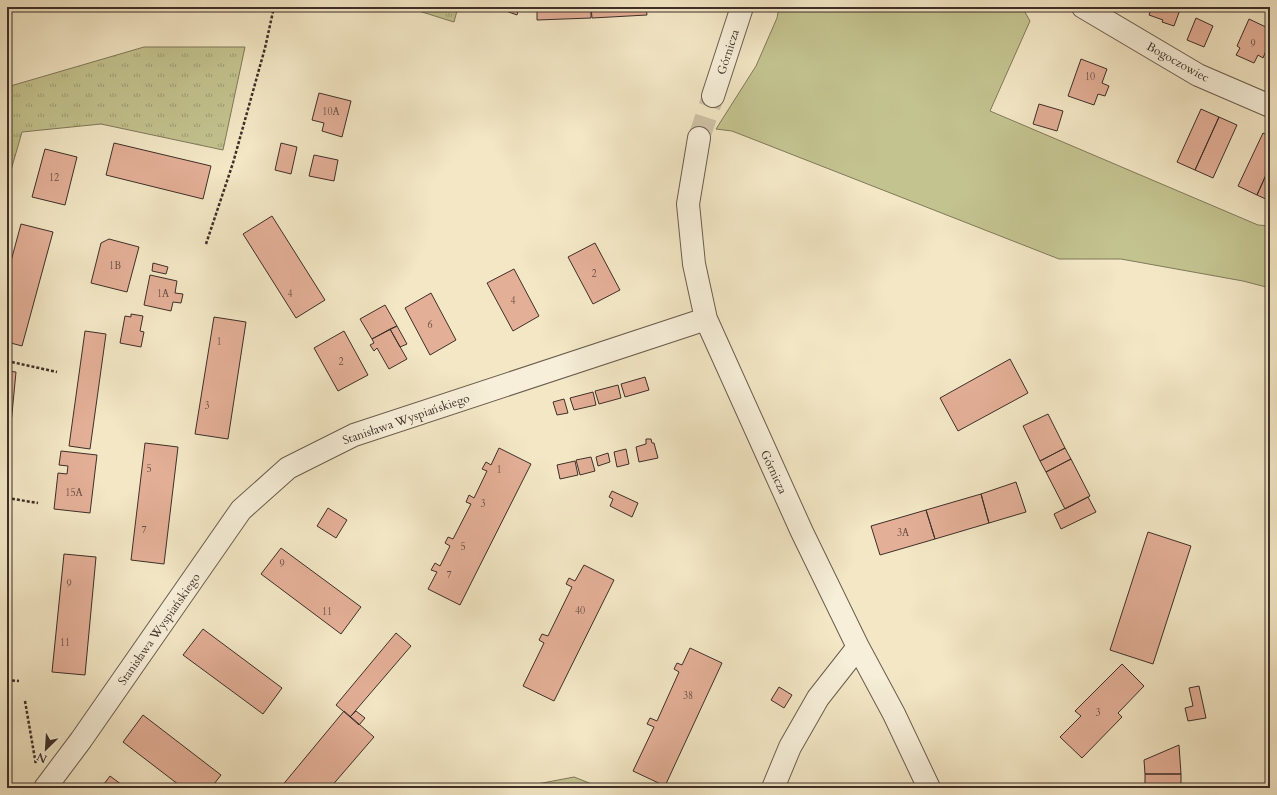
<svg xmlns="http://www.w3.org/2000/svg" width="1277" height="795" viewBox="0 0 1277 795" font-family="Cardo,serif">
  <style>
    .grass { fill: #c3c38f; stroke: #80795c }
    .park { fill: url(#park-tufts); stroke: #80795c }
    .building { fill: #e3af97; stroke: #3e2f28 }
    .lines { fill: none; stroke-linecap: round; stroke-linejoin: round }
    .street-tunnel { stroke: #cfc2a6; stroke-width: 22; stroke-dasharray: 22 11; stroke-linecap: butt }
    .street-casing { stroke: #6b5d4f; stroke-width: 24 }
    .path { stroke: #3e2f28; stroke-width: 2.5; stroke-dasharray: 3 2; stroke-linecap: butt }
    .street { stroke: #f7efd9; stroke-width: 22 }
    .labels { text-anchor: middle; stroke-width: 4; stroke-linejoin: round; paint-order: stroke }
    .number-label { font-size: 10px; fill: #674f44 }
    .street-label { font-size: 12px; fill: #3e2f28; stroke: #f7efd9 }
  </style>
  <defs>
    <pattern id="park-tufts" width="24" height="20" patternUnits="userSpaceOnUse"><rect width="24" height="20" fill="#c3c38f"/><path d="M3 7l-1-3M5 7V3M7 7l1-3M15 17l-1-3M17 17v-4M19 17l1-3" fill="none" stroke="#a09f75"/></pattern>
  </defs>
  <rect width="100%" height="100%" fill="#f3e7c5"/>
  <filter id="stains"><feTurbulence type="fractalNoise" baseFrequency=".005" numOctaves="4"/><feColorMatrix values="0 0 0 0 .2 0 0 0 0 .09 0 0 0 0 .02 0 0 0 .5 -.17"/></filter>
  <radialGradient id="worn" r=".72"><stop offset=".6" stop-color="#630" stop-opacity="0"/><stop offset="1" stop-color="#630" stop-opacity=".3"/></radialGradient>
  <path class="grass" d="M 779,7 L 1022,7 L 1030,21 L 990,111 L 1258,225 L 1270,226 L 1270,288 L 1243,281 L 1121,259 L 1059,259 L 732,131 L 716,129 L 756,66 L 777,18 Z
    M 574,777 L 602,788 L 516,788 Z"/>
  <path class="park" d="M 406,7 L 458,7 L 454,22 Z
    M 144,47 L 245,47 L 223,150 L 101,124 L 22,132 L 7,184 L 7,87 Z"/>
  <path class="building" d="M 462,7 L 478,7 L 478,11 Z
    M 507,7 L 519,7 L 517,15 L 506,11 Z
    M 537,7 L 591,7 L 591,18 L 537,20 Z
    M 591,7 L 646,7 L 647,15 L 592,18 Z
    M 1152,7 L 1181,7 L 1174,26 L 1162,22 L 1163,20 L 1149,15 Z
    M 1196,18 L 1213,26 L 1204,47 L 1187,40 Z
    M 1249,19 L 1270,29 L 1270,41 L 1263,58 L 1258,55 L 1254,63 L 1236,55 L 1240,48 L 1237,46 Z
    M 1081,59 L 1107,69 L 1102,83 L 1109,86 L 1105,96 L 1098,94 L 1094,105 L 1068,96 Z
    M 319,93 L 351,101 L 342,137 L 322,131 L 324,123 L 312,120 Z
    M 1039,104 L 1063,111 L 1057,131 L 1033,124 Z
    M 1201,109 L 1219,117 L 1195,170 L 1177,162 Z
    M 1219,117 L 1237,125 L 1213,178 L 1195,170 Z
    M 1263,133 L 1270,137 L 1270,166 L 1257,195 L 1238,186 Z
    M 114,143 L 211,166 L 203,199 L 106,175 Z
    M 281,143 L 297,147 L 291,174 L 275,170 Z
    M 45,149 L 77,157 L 65,205 L 32,197 Z
    M 314,155 L 338,160 L 334,181 L 309,176 Z
    M 1270,166 L 1270,201 L 1257,195 Z
    M 272,216 L 325,300 L 296,318 L 243,234 Z
    M 21,224 L 53,232 L 22,346 L 7,342 L 7,276 Z
    M 109,239 L 139,247 L 127,292 L 91,283 L 101,243 Z
    M 595,243 L 620,290 L 593,304 L 568,257 Z
    M 153,263 L 168,267 L 166,274 L 152,271 Z
    M 514,269 L 539,316 L 513,331 L 487,283 Z
    M 150,275 L 177,281 L 175,293 L 183,294 L 181,303 L 173,302 L 171,311 L 144,305 Z
    M 431,293 L 456,340 L 430,355 L 405,308 Z
    M 385,305 L 397,326 L 372,339 L 360,319 Z
    M 131,314 L 143,316 L 140,331 L 144,332 L 141,347 L 120,343 L 125,316 L 131,317 Z
    M 214,317 L 246,322 L 228,439 L 195,434 Z
    M 397,326 L 407,344 L 400,347 L 390,329 Z
    M 390,329 L 407,359 L 389,369 L 377,348 L 374,351 L 370,345 L 374,343 L 372,339 Z
    M 85,331 L 106,334 L 90,449 L 69,446 Z
    M 344,331 L 368,375 L 338,391 L 314,348 Z
    M 1010,359 L 1028,393 L 958,431 L 940,398 Z
    M 7,371 L 16,372 L 7,466 Z
    M 645,377 L 649,390 L 625,397 L 621,384 Z
    M 618,385 L 621,398 L 599,404 L 595,391 Z
    M 593,392 L 596,405 L 574,410 L 570,398 Z
    M 564,399 L 568,413 L 557,415 L 553,402 Z
    M 1048,414 L 1065,448 L 1040,461 L 1023,426 Z
    M 646,439 L 651,439 L 652,443 L 654,443 L 658,458 L 639,462 L 636,447 L 646,444 Z
    M 145,443 L 178,447 L 164,564 L 131,560 Z
    M 499,448 L 531,464 L 460,605 L 428,589 L 437,572 L 431,570 L 435,563 L 440,566 L 450,546 L 445,543 L 448,537 L 453,539 L 471,504 L 466,502 L 469,495 L 474,498 L 487,471 L 482,469 L 486,462 L 491,465 Z
    M 1065,448 L 1071,459 L 1046,472 L 1040,461 Z
    M 626,449 L 629,464 L 617,467 L 614,452 Z
    M 61,451 L 97,455 L 90,513 L 54,509 L 58,473 L 67,474 L 68,466 L 59,465 Z
    M 608,453 L 610,462 L 598,466 L 596,457 Z
    M 591,457 L 595,471 L 580,475 L 576,460 Z
    M 1071,459 L 1090,496 L 1065,509 L 1046,472 Z
    M 575,461 L 578,475 L 560,479 L 557,465 Z
    M 1016,482 L 1026,512 L 989,523 L 981,494 Z
    M 612,491 L 638,503 L 632,517 L 610,506 L 613,499 L 609,497 Z
    M 981,494 L 989,523 L 935,539 L 926,510 Z
    M 1088,497 L 1096,512 L 1061,529 L 1054,514 Z
    M 328,508 L 347,520 L 336,538 L 317,526 Z
    M 926,510 L 935,539 L 880,555 L 871,526 Z
    M 1148,532 L 1191,546 L 1153,664 L 1110,650 Z
    M 281,548 L 361,607 L 341,634 L 261,574 Z
    M 64,554 L 96,557 L 85,675 L 52,672 Z
    M 584,565 L 614,580 L 554,701 L 523,686 L 544,643 L 539,640 L 542,634 L 548,636 L 572,587 L 566,584 L 569,578 L 575,581 Z
    M 203,629 L 282,688 L 263,714 L 183,655 Z
    M 396,633 L 411,646 L 350,717 L 336,705 Z
    M 690,648 L 722,663 L 665,786 L 633,771 L 654,727 L 647,724 L 650,718 L 657,721 L 679,672 L 674,669 L 677,663 L 682,665 Z
    M 1122,664 L 1144,686 L 1118,713 L 1122,717 L 1082,758 L 1060,737 L 1081,716 L 1075,711 Z
    M 1199,686 L 1206,718 L 1188,721 L 1185,708 L 1193,706 L 1189,688 Z
    M 779,687 L 792,695 L 784,708 L 771,700 Z
    M 344,711 L 374,737 L 330,788 L 282,788 L 281,787 Z
    M 356,711 L 365,718 L 359,725 L 350,717 Z
    M 143,715 L 221,775 L 211,788 L 183,788 L 123,742 Z
    M 1179,745 L 1181,774 L 1145,774 L 1144,760 Z
    M 1145,774 L 1181,774 L 1181,788 L 1145,788 Z
    M 110,776 L 126,788 L 101,788 Z"/>
  <g class="lines">
    <path class="street-tunnel" d="M 699,138 L 713,96"/>
    <defs>
      <path id="street" d="M 1083,7 L 1198,75 L 1270,106
        M 713,96 L 742,7
        M 699,138 L 688,204 L 694,264 L 706,319 L 802,532 L 858,647 L 894,714 L 929,788
        M 45,788 L 81,740 L 241,510 L 288,468 L 354,435 L 706,319
        M 773,788 L 790,747 L 818,698 L 858,647"/>
    </defs>
    <use href="#street" class="street-casing"/>
    <path class="path" d="M 206,244 L 233,163 L 265,48 L 274,7
      M 7,245 L 11,246 L 7,258
      M 7,361 L 57,372
      M 7,498 L 38,503
      M 7,680 L 19,681
      M 25,701 L 36,765"/>
    <use href="#street" class="street"/>
  </g>
  <g class="labels">
    <g class="number-label">
      <text x="1253" y="47">9</text>
      <text x="1090" y="80">10</text>
      <text x="331" y="115">10A</text>
      <text x="54" y="181">12</text>
      <text x="115" y="269">1B</text>
      <text x="594" y="277">2</text>
      <text x="163" y="297">1A</text>
      <text x="290" y="297">4</text>
      <text x="513" y="304">4</text>
      <text x="430" y="328">6</text>
      <text x="219" y="345">1</text>
      <text x="341" y="365">2</text>
      <text x="207" y="409">3</text>
      <text x="149" y="472">5</text>
      <text x="499" y="473">1</text>
      <text x="74" y="496">15A</text>
      <text x="483" y="507">3</text>
      <text x="144" y="533">7</text>
      <text x="903" y="536">3A</text>
      <text x="463" y="550">5</text>
      <text x="282" y="567">9</text>
      <text x="449" y="578">7</text>
      <text x="69" y="587">9</text>
      <text x="580" y="614">40</text>
      <text x="327" y="615">11</text>
      <text x="65" y="646">11</text>
      <text x="688" y="699">38</text>
      <text x="1098" y="716">3</text>
    </g>
    <g class="street-label">
      <text transform="translate(728 52) rotate(-72)" y="4">Górnicza</text>
      <text transform="translate(1178 62) rotate(29)" y="4">Bogoczowiec</text>
      <text transform="translate(406 419) rotate(-19)" y="4">Stanisława Wyspiańskiego</text>
      <text transform="translate(774 472) rotate(65)" y="4">Górnicza</text>
      <text transform="translate(159 629) rotate(-55)" y="4">Stanisława Wyspiańskiego</text>
    </g>
  </g>
  <rect width="1277" height="795" fill="none" stroke="#f3e7c5" stroke-width="24"/>
  <rect x="8" y="8" width="1261" height="779" fill="none" stroke="#3e2f28" stroke-width="2"/>
  <rect x="12" y="12" width="1253" height="771" fill="none" stroke="#3e2f28"/>
  <g transform="translate(46 749) rotate(205)" stroke="#f7efd9" stroke-width="3" paint-order="stroke">
  <path d="M0-3L7 15L0 10L-7 15Z" fill="#3e2f28"/>
  <text y="-6" font-size="11" font-weight="bold" text-anchor="middle" fill="#3e2f28">N</text>
  </g>
  <rect width="100%" height="100%" filter="url(#stains)"/>
  <rect width="100%" height="100%" fill="url(#worn)"/>
</svg>
